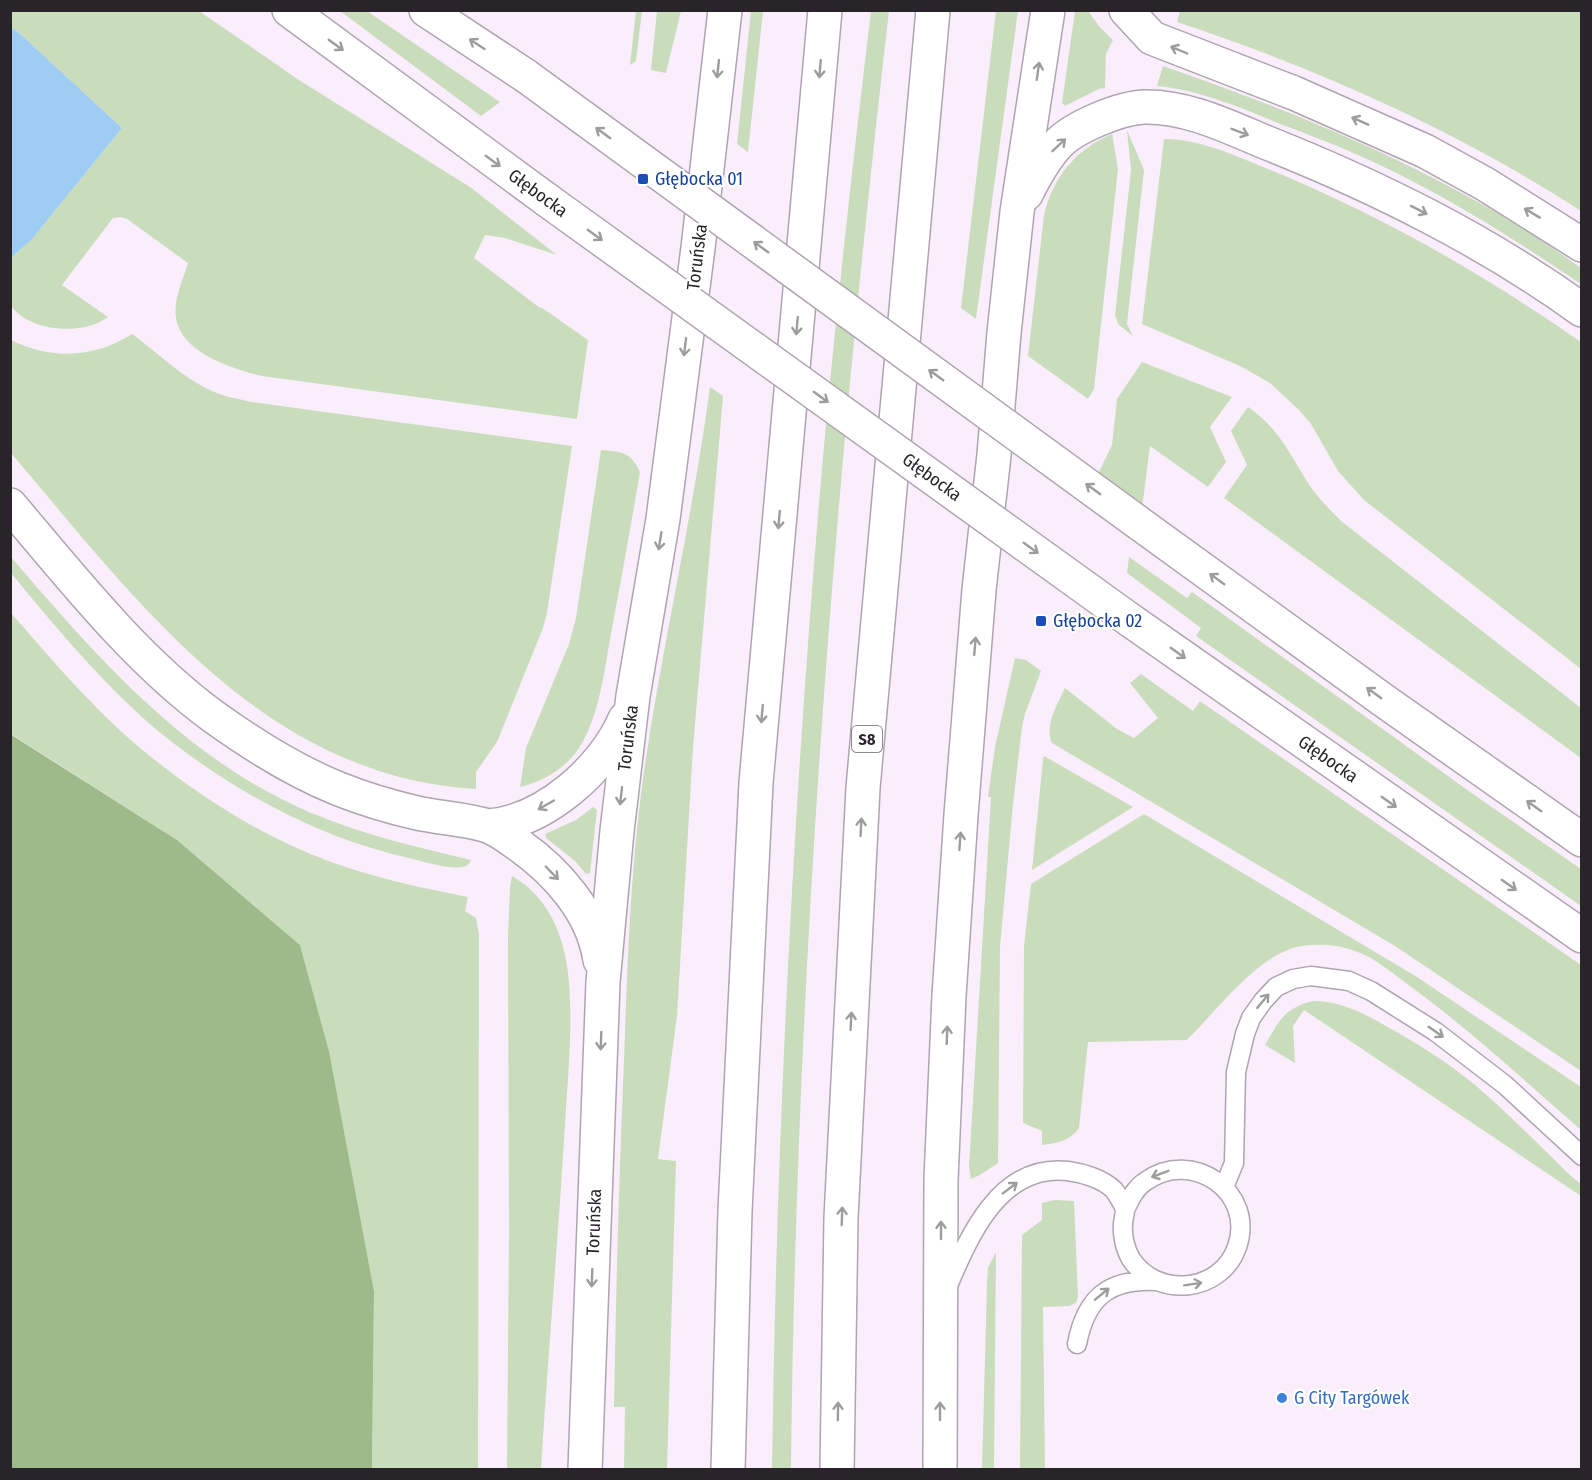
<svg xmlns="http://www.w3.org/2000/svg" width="1592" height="1480" viewBox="0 0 1592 1480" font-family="'Fira Sans Condensed',sans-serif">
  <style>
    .green { fill: #c9ddbc }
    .forest { fill: #9eb98a }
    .water { fill: #9eccf2 }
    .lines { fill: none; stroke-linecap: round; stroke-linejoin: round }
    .lane-casing { stroke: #afa4b1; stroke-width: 21 }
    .secondary-casing { stroke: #afa4b1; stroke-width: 36 }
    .highway-casing { stroke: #afa4b1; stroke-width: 36 }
    .lane { stroke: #fff; stroke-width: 18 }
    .secondary { stroke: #fff; stroke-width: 33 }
    .highway { stroke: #fff; stroke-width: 33 }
    .secondary-bridge-casing { stroke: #afa4b1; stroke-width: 36; stroke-linecap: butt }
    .secondary-bridge { stroke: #fff; stroke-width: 33 }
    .oneway { stroke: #9e9c9f }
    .transit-dot { fill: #1a4fb4; stroke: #fff; stroke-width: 2 }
    .shop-dot { fill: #3f7fe0; stroke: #fff; stroke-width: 2 }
    .labels { text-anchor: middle; stroke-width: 4.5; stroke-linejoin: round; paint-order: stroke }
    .shield { fill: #fff; stroke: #686669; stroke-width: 1.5 }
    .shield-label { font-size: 16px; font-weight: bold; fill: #282429 }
    .transit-label { font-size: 18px; fill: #164399; stroke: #fff; text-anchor: start }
    .street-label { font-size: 18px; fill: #282429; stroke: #fff }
    .shop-label { font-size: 18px; fill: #366cbe; stroke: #fff; text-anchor: start }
  </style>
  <rect width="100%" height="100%" fill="#faeefc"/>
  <path class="green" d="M 11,11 L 199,11 L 299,80 L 470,187 L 557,255 L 505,238 L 485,235 L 474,258 L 540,308 L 541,307 L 588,340 L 577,419 L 262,376 C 233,369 181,353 176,318 C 173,300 183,280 188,263 L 127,219 L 121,217 L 113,218 L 62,285 L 108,317 C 83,336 30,332 11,306 L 10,259 L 32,239 L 122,128 L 17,31 L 11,28 Z
    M 340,11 L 367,11 L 500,102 L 481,116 Z
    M 636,11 L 642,11 L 636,61 L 630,65 Z
    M 657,11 L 681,11 L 666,73 L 651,70 Z
    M 751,11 L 763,11 L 748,152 L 737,144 Z
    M 871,11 L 889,11 C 833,495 796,982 791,1469 L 772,1470 C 776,1151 792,832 818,515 C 832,347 851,178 871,11 Z
    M 996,11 L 1018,11 L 976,319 L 961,308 Z
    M 1075,11 L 1088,11 L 1099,26 L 1113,40 L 1106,54 L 1105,88 L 1099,89 L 1065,106 L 1062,103 Z
    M 1180,11 L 1581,11 L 1581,211 C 1456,130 1319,69 1177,22 Z
    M 1163,66 C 1305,115 1460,179 1581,268 L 1581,284 C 1508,235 1433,187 1351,152 C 1329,142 1306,134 1283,125 C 1244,109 1200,90 1157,86 Z
    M 1127,130 L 1144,170 L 1127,324 L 1133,336 L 1118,324 L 1115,315 L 1131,170 Z
    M 1112,134 L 1118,169 L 1094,389 L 1088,399 L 1028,356 L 1044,215 C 1053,177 1076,149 1112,134 Z
    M 1164,139 C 1198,138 1236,156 1268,169 C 1382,216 1480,272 1581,342 L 1581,669 L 1364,500 L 1338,471 L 1311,424 L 1299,410 L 1270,383 L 1240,366 L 1142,324 Z
    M 132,334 C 157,352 184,379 212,391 C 224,397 239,399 252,402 L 572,446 L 547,613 L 543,628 L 497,742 L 476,772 L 476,789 C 264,777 137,601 11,453 L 11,340 C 51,360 95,358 132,334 Z
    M 1142,362 L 1232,397 L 1210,427 L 1226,462 L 1208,487 L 1150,446 L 1139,532 L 1096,478 L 1112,445 L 1117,399 Z
    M 710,387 L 723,396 L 693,748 L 677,1016 L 658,1159 L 676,1161 L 667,1469 L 624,1469 L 625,1407 L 614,1407 C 616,1291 619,1176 624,1061 C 627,972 630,882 641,794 C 659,657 692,523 710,387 Z
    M 1248,407 C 1280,429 1290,455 1310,486 C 1319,499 1330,510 1341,521 L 1581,708 L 1581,758 L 1224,498 L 1247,465 L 1231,431 Z
    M 601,450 C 622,452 630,451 640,472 C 631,526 621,580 611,634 C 604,671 600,715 579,748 C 565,769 544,781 520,787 L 526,748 L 569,644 L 576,618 Z
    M 11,557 C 98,658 184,758 309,812 C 361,834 416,847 471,860 L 469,864 C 460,873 425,862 413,859 C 321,839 236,793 163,735 C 107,689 57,629 11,573 Z
    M 1129,557 L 1187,598 L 1192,592 L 1473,794 L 1581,869 L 1581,906 L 1196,636 L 1201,628 L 1127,573 Z
    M 10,612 C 49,656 88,703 133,742 C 192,792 258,835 331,862 C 376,878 422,888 468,897 L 465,911 L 476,918 L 479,935 L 478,1469 L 372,1469 L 374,1291 L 329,1051 L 300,945 L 177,840 L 11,734 Z
    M 1015,658 L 1026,660 L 1041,671 L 1025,714 L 1022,727 L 1013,804 L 1000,947 L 998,1163 L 980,1175 L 971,1179 L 969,1167 L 991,797 L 988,797 L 995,747 Z
    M 1141,674 L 1193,711 L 1200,701 L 1581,965 L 1581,1071 L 1395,946 L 1052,743 C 1044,726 1058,703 1065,688 L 1117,729 L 1134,738 L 1158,718 L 1130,683 Z
    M 1044,756 L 1133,807 L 1032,870 L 1043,760 Z
    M 593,807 L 597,810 L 590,873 L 586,874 L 575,861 L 546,838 L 545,834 L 576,820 Z
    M 1144,814 L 1417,977 L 1581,1087 L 1581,1130 C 1525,1081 1470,1030 1410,986 C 1392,973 1373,956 1352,950 C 1335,944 1311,943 1293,948 C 1254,960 1216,1011 1187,1040 L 1088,1042 L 1079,1128 C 1070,1141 1057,1143 1042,1145 L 1042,1131 L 1023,1123 L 1024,946 L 1031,884 Z
    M 512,876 C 538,891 554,915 562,943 C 577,993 568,1072 565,1125 C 558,1240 548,1355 541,1470 L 507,1469 L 509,1232 L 508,938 L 510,887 Z
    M 1313,1001 C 1341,1001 1363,1013 1386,1026 C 1417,1043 1447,1062 1474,1084 C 1508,1113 1539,1145 1571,1176 L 1581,1184 L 1581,1196 L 1304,1010 L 1293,1026 L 1295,1063 L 1265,1045 C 1279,1021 1284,1008 1313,1001 Z
    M 1055,1200 L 1074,1201 L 1078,1297 L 1076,1303 L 1069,1306 L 1043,1307 L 1045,1469 L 1020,1469 L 1022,1235 L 1042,1220 L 1042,1203 Z
    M 996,1252 L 994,1469 L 982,1469 L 987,1283 L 988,1268 Z"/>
  <path class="forest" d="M 10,734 L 177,840 L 300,945 L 329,1051 L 374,1291 L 372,1469 L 11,1469 Z"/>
  <path class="water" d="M 11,28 L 17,31 L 122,128 L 32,239 L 11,258 Z"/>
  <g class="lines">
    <defs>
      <path id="lane" d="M 1224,1187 L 1234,1163 L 1236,1072 L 1245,1034 L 1251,1018 L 1263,1001 L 1276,987 L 1293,979 L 1311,976 L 1349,981 L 1371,991 L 1436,1032 L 1505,1085 L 1582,1156
        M 947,1288 C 969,1236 1000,1163 1068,1171 C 1083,1173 1103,1179 1114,1190 C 1117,1194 1124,1205 1125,1210 C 1125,1214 1123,1220 1123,1224 C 1122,1235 1125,1249 1131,1259 C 1157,1299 1221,1293 1237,1247 C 1256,1192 1192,1148 1146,1181 C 1135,1188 1130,1199 1125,1210
        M 1077,1344 C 1086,1297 1109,1279 1156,1281"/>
      <path id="secondary" d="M 289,10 L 547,200
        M 426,10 L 526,76
        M 1126,10 L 1152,38 L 1294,93 L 1425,151 L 1485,184 L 1582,245
        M 1026,194 C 1035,176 1044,159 1058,144 C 1074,127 1120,108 1144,107 C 1186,106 1227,126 1265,142 C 1378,187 1483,239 1582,310
        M 10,505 C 72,578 136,660 214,717 C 253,745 294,771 339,789 C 364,799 391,807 417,813 C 440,818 465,819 488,826 C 499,830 509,838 519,845 C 557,872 593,912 600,960
        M 1140,524 L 1383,700 L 1582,840
        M 1130,620 L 1582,936
        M 488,826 C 544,822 604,769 625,719
        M 585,1470 L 603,982 L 617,831 L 633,696 L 663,519 L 698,248 L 725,10
        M 940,1470 L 941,1180 L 949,996 L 961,815 L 979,590 L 994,455 L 1004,333 L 1017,212 L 1048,10"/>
      <path id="highway" d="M 728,1470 L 735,1211 L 756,783 L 825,10
        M 837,1470 L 841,1218 L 863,788 L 933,10"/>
    </defs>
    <use href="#lane" class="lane-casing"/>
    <use href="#secondary" class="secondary-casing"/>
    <use href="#highway" class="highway-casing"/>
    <use href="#lane" class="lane"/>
    <use href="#secondary" class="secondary"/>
    <use href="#highway" class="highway"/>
    <defs>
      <path id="secondary-bridge" d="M 526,76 L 1140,524
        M 547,200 L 1130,620"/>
    </defs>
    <use href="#secondary-bridge" class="secondary-bridge-casing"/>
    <use href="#secondary-bridge" class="secondary-bridge"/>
  </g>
  <defs><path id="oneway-shaft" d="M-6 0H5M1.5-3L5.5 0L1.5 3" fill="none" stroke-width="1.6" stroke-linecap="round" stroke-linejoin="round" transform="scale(1.5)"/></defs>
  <g class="oneway">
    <use href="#oneway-shaft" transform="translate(477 44) rotate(-147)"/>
    <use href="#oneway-shaft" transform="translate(336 45) rotate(36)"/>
    <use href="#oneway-shaft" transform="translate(1179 50) rotate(-157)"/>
    <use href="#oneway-shaft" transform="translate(718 69) rotate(96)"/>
    <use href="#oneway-shaft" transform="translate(820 69) rotate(95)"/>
    <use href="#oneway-shaft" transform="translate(1038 71) rotate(-82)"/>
    <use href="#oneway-shaft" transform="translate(1360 121) rotate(-156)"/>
    <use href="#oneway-shaft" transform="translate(1240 132) rotate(21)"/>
    <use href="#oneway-shaft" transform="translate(603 133) rotate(-144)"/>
    <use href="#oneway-shaft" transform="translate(1059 145) rotate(-43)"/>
    <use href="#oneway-shaft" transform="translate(493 161) rotate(36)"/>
    <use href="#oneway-shaft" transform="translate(1419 210) rotate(27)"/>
    <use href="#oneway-shaft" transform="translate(1532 213) rotate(-149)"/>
    <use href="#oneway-shaft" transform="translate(595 235) rotate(36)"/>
    <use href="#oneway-shaft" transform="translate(761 247) rotate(-144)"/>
    <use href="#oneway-shaft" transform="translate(797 326) rotate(95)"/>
    <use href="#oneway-shaft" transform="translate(685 347) rotate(97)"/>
    <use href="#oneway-shaft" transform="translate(936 375) rotate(-144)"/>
    <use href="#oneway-shaft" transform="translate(821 397) rotate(36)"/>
    <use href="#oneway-shaft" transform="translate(1093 489) rotate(-144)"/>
    <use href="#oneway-shaft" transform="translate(779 520) rotate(95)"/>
    <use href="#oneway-shaft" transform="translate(660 541) rotate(99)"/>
    <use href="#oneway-shaft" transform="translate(1031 548) rotate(36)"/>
    <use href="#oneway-shaft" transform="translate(1217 579) rotate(-144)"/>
    <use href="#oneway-shaft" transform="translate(975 646) rotate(-85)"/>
    <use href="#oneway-shaft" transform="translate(1178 653) rotate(35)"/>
    <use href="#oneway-shaft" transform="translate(1374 693) rotate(-144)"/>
    <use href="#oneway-shaft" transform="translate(762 714) rotate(95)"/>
    <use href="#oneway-shaft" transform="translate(621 796) rotate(97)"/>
    <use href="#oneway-shaft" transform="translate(1389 802) rotate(35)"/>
    <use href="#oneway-shaft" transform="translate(546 805) rotate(150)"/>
    <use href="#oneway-shaft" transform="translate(1534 806) rotate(-145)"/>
    <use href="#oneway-shaft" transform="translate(861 827) rotate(-87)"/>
    <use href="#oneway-shaft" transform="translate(960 841) rotate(-86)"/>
    <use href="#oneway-shaft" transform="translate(552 873) rotate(46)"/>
    <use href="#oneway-shaft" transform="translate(1509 885) rotate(35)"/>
    <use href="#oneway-shaft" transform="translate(1263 1001) rotate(-50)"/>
    <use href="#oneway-shaft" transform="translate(851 1021) rotate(-87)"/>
    <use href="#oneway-shaft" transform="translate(1436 1032) rotate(35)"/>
    <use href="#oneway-shaft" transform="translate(947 1035) rotate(-88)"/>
    <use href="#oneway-shaft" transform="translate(601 1041) rotate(92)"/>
    <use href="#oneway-shaft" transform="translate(1160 1174) rotate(159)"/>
    <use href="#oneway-shaft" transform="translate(1010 1188) rotate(-37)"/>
    <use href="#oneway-shaft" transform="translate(842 1216) rotate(-88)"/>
    <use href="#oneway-shaft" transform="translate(941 1230) rotate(-90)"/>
    <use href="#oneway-shaft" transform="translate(592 1278) rotate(92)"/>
    <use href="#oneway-shaft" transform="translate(1193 1284) rotate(-9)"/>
    <use href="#oneway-shaft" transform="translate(1102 1294) rotate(-39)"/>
    <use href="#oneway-shaft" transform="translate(838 1411) rotate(-89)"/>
    <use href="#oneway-shaft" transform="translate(940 1411) rotate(-90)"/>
  </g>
  <g class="transit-dot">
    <rect x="637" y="173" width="12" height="12" rx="3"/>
    <rect x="1035" y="615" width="12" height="12" rx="3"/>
  </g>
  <circle class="shop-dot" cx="1282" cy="1398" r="6"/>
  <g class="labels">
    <rect class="shield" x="852" y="726" width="30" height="26" rx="4.5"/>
    <g class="shield-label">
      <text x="867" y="745">S8</text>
    </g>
    <g class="transit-label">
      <text x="655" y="185">Głębocka 01</text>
      <text x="1053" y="627">Głębocka 02</text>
    </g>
    <g class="street-label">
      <text transform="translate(538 193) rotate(36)" y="6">Głębocka</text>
      <text transform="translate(697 257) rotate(-83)" y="6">Toruńska</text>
      <text transform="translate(932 477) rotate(36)" y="6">Głębocka</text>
      <text transform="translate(628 738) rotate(-83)" y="6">Toruńska</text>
      <text transform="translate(1328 759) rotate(35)" y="6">Głębocka</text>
      <text transform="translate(594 1222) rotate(-88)" y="6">Toruńska</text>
    </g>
    <g class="shop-label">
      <text x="1294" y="1404">G City Targówek</text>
    </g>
  </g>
  <rect width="1592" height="1480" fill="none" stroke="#282429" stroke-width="24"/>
</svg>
